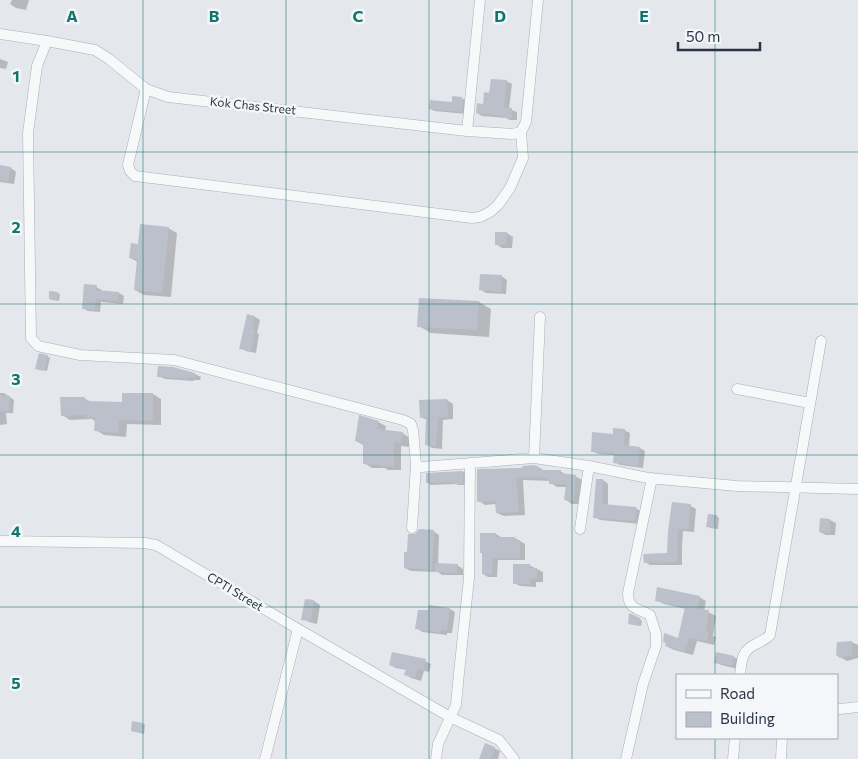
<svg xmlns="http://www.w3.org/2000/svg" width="858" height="759" viewBox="0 0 858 759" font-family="Commissioner,sans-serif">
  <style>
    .shadow { fill: #0003 }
    .building { fill: #bbc0ca }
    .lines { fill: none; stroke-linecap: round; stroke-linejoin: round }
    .minor-casing { stroke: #a9aeb7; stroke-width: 11 }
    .minor { stroke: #f7f8fa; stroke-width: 10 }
    .grid { fill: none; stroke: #0f766e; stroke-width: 1; stroke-opacity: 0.55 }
    .labels { text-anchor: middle; stroke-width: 5; stroke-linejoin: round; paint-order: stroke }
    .street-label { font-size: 12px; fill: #2b3445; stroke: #f4f6f9 }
    .grid-label { font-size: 16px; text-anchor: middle; font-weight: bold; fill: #0f766e; stroke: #f4f6f9; stroke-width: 5; stroke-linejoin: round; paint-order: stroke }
  </style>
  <rect width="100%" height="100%" fill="#e4e7ec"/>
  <path class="shadow" d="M 12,0 L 29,0 L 26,10 L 16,8 L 10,4 Z
    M 0,59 L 8,62 L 6,69 L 0,68 Z
    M 506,81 L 512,84 L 509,109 L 517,112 L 517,120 L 510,120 L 506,118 L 482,116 L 477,113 L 484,105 L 490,94 Z
    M 462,98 L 466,101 L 466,114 L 435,111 L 430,109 L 453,103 Z
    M 0,166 L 11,168 L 16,172 L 14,184 L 0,182 Z
    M 168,228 L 177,233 L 171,297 L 144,295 L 135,290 L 138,262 L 130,258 L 139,245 Z
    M 507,233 L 513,237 L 512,248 L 502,248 L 496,244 Z
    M 501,276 L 507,280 L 506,294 L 486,293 L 481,290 Z
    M 96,287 L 102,290 L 102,291 L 119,293 L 124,296 L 123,304 L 101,302 L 100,312 L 88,311 L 83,308 Z
    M 57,293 L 60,294 L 59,301 L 52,300 L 50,299 Z
    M 479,302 L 491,309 L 489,337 L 431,333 L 419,326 Z
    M 248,316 L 255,317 L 260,320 L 257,333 L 259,334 L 256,353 L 246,351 L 241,348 Z
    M 47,356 L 50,358 L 47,371 L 36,368 Z
    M 195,374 L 201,377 L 200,380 L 194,380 L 194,381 L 165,379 L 159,376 Z
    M 0,393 L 4,393 L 14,400 L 13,413 L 6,413 L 7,424 L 0,425 Z
    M 153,394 L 161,399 L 161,425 L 127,424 L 126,437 L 104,435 L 96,430 L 96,422 L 92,419 L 70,420 L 62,415 L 84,398 L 91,402 L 123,404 Z
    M 447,400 L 453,404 L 453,419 L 443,420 L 442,449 L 432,448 L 426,444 L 427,420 L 421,417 Z
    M 378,422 L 386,426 L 385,431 L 402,433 L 410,438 L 409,447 L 401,446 L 401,470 L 388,470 L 385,468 L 372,468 L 364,463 L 365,446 L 356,441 Z
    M 624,430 L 630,433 L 629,447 L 640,448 L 645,451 L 643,468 L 620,465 L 615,462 L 615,455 L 598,454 L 592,451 L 614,435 Z
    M 534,466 L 538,467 L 545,471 L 560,471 L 567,475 L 575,476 L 582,480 L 580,504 L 572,504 L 566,500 L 567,487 L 557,487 L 551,483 L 551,481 L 523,480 L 525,515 L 504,516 L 497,513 L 496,504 L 485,505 L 479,501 L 522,469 Z
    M 463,472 L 467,474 L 466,485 L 458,485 L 456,484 L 431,485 L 428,483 Z
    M 603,480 L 608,484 L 608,506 L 636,508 L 641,512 L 640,524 L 600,520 L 595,517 Z
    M 691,506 L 696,509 L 694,532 L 683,531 L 682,548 L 682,565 L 650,565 L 645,562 L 668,554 L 669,531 Z
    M 717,516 L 719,518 L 718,529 L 710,528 L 708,526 Z
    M 830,520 L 836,523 L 835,535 L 826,535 L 820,532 Z
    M 433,531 L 439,535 L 438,565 L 457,565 L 463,569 L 463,575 L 442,575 L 438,572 L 411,571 L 405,568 L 408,553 L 415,536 Z
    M 481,534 L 496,534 L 501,537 L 515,538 L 525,544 L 525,560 L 498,560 L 497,577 L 488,577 L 483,574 L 484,554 Z
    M 529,565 L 543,572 L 543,582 L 536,582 L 536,587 L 520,586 L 514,583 Z
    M 699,597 L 706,601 L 704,611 L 708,612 L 716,616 L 713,636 L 716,637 L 714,645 L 697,641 L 693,655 L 674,650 L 666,646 L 679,640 L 686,609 L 664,604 L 656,600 Z
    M 314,601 L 320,605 L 317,624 L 309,622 L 303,619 Z
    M 450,609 L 455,612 L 452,633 L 447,633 L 447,635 L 422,632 L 417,628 Z
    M 640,619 L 642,621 L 641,626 L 629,623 Z
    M 852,642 L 858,645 L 858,658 L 847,661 L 840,657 Z
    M 734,657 L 740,660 L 738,669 L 721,665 L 716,662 Z
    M 425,661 L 431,664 L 429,672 L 424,671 L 421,681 L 411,678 L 405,674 L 407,670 L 396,668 L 390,665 Z
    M 143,724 L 145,725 L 144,734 L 132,731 Z
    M 494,748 L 500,751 L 498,759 L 481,759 Z"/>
  <path class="building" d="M 491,79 L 507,80 L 504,107 L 512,108 L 512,118 L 503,118 L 503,116 L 476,113 L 477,103 L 483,104 L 484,92 L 489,93 Z
    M 452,96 L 462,97 L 462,101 L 463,101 L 462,112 L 429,109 L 430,100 L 452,102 Z
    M 0,165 L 11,167 L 8,182 L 0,180 Z
    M 140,224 L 169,227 L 162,293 L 134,290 L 137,259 L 129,258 L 131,243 L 138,244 Z
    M 495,232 L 507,232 L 506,245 L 495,245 Z
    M 480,274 L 502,275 L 501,292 L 479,290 Z
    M 84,284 L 97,285 L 96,290 L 119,292 L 118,301 L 96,299 L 95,310 L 82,309 Z
    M 49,291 L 58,292 L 57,300 L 49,299 Z
    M 419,298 L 479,301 L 477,330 L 417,327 Z
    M 247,314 L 255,316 L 252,329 L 255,330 L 251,351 L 239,349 Z
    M 39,353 L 48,355 L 44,371 L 35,369 Z
    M 158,366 L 173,367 L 195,373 L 195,378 L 188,377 L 188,379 L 157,377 Z
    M 122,393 L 153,393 L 153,421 L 119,420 L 118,433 L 94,431 L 95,418 L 87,418 L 87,415 L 61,416 L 60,397 L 85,397 L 85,401 L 122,402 Z
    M 0,395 L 10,396 L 9,412 L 0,411 Z
    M 447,399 L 448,417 L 438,417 L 436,446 L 425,445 L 426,417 L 420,418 L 419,400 Z
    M 359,415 L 379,421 L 377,429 L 403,432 L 401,443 L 394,442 L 394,467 L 379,466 L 379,465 L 363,464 L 363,443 L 355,441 Z
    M 613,428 L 625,429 L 624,445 L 640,447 L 638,466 L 613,463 L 614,453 L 591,452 L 592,432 L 613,434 Z
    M 534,465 L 538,466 L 538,470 L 561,470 L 560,473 L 576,475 L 574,501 L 564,500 L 566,484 L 549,484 L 549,478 L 516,477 L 519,512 L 496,513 L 495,501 L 477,502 L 477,470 L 478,469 L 521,468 L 523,466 Z
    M 463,471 L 463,484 L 453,484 L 453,482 L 426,483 L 426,473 Z
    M 596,479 L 603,479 L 603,504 L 636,507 L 635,521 L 593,518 Z
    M 672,502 L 691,504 L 689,529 L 678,529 L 677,545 L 677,562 L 644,563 L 643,554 L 667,553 L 668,531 Z
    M 708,514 L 717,515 L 716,528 L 706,527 Z
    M 820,518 L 830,519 L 830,533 L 819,532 Z
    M 419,529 L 434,530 L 432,570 L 404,568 L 404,552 L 407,552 L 408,534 L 415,534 Z
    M 480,533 L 496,533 L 496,537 L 515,537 L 515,540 L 520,540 L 520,558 L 493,558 L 492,575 L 482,574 L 482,553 L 480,553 Z
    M 435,563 L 458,564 L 457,573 L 435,572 Z
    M 513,564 L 530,564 L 530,568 L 537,568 L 537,579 L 530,579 L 530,584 L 513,584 Z
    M 657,587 L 700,596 L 697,609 L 709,610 L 706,631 L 709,632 L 707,641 L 689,638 L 685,652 L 665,646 L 666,643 L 663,642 L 664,633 L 678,638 L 685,607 L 655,601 Z
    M 305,599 L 314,600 L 311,621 L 301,620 Z
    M 429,605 L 450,608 L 447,631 L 441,630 L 441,633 L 415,629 L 418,610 L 428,610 Z
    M 629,613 L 640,618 L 639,626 L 628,624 Z
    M 852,641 L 852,655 L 840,658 L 836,655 L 837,642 Z
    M 392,652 L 426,659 L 423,670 L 418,668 L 415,678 L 404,675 L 406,669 L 389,665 Z
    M 716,652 L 734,656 L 733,666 L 714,663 Z
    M 132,721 L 143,723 L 142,733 L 131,731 Z
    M 485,743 L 495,747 L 491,759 L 479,759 Z"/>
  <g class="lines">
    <defs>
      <path id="minor" d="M 0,34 L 47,41 L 95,50 L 109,59 L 146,89 L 168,97 L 467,131 L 512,134 L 521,132
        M 47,41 L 37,66 L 28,133 L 31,338 L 38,346 L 80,355 L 174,360 L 403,420 L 411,424 L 413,430 L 416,465 L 421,467 L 534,458 L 589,466 L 648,478 L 737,486 L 858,489
        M 146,89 L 128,165 L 130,171 L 135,176 L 472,218 L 480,217 L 490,212 L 498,205 L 510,188 L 523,158 L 521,132 L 526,122 L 538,0
        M 467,131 L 480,0
        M 737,389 L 810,403
        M 534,458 L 540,317
        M 412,528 L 416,465
        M 580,529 L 589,466
        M 0,541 L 145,543 L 156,545 L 298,629 L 376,674 L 450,717 L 499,740 L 514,759
        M 740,675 C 742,660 741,651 756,644 C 762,641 766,639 770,635 L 821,341
        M 840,709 L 858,707
        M 265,759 L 298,629
        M 436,759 L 438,744 L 456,705 L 459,673 L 469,578 L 470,463
        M 626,759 L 643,684 L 656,646 L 656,634 L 650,615 C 638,608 628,610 628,593 L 652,478
        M 733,759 L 735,738
        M 781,759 L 782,738"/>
    </defs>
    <use href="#minor" class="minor-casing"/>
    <use href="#minor" class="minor"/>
  </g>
  <path class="grid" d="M 143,0 L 143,759M 286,0 L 286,759M 429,0 L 429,759M 572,0 L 572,759M 715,0 L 715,675M 0,152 L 858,152M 0,304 L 858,304M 0,455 L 858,455M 0,607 L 858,607M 715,738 L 715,759"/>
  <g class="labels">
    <g class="street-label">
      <text transform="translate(253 106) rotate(6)" y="4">Kok Chas Street</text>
      <text transform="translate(235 592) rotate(31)" y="4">CPTI Street</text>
    </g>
  </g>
  <g class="grid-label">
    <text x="72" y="22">A</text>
    <text x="214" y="22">B</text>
    <text x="358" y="22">C</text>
    <text x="500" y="22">D</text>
    <text x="644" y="22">E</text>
    <text x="16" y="82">1</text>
    <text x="16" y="233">2</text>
    <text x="16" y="385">3</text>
    <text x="16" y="537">4</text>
    <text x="16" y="689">5</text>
  </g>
  <rect x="676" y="674" width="162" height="65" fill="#f4f6f9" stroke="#a4a8b1"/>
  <rect x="686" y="690" width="25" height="8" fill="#f7f8fa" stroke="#a4a8b1"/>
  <text x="720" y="699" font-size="15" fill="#2b3445">Road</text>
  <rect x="686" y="712" width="25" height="15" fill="#bbc0ca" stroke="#a4a8b1"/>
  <text x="720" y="724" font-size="15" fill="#2b3445">Building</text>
  <path d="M678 42v8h82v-8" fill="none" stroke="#2b3445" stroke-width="2.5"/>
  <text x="686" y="42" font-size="15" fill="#2b3445" stroke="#f4f6f9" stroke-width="4" paint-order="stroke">50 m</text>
</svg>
